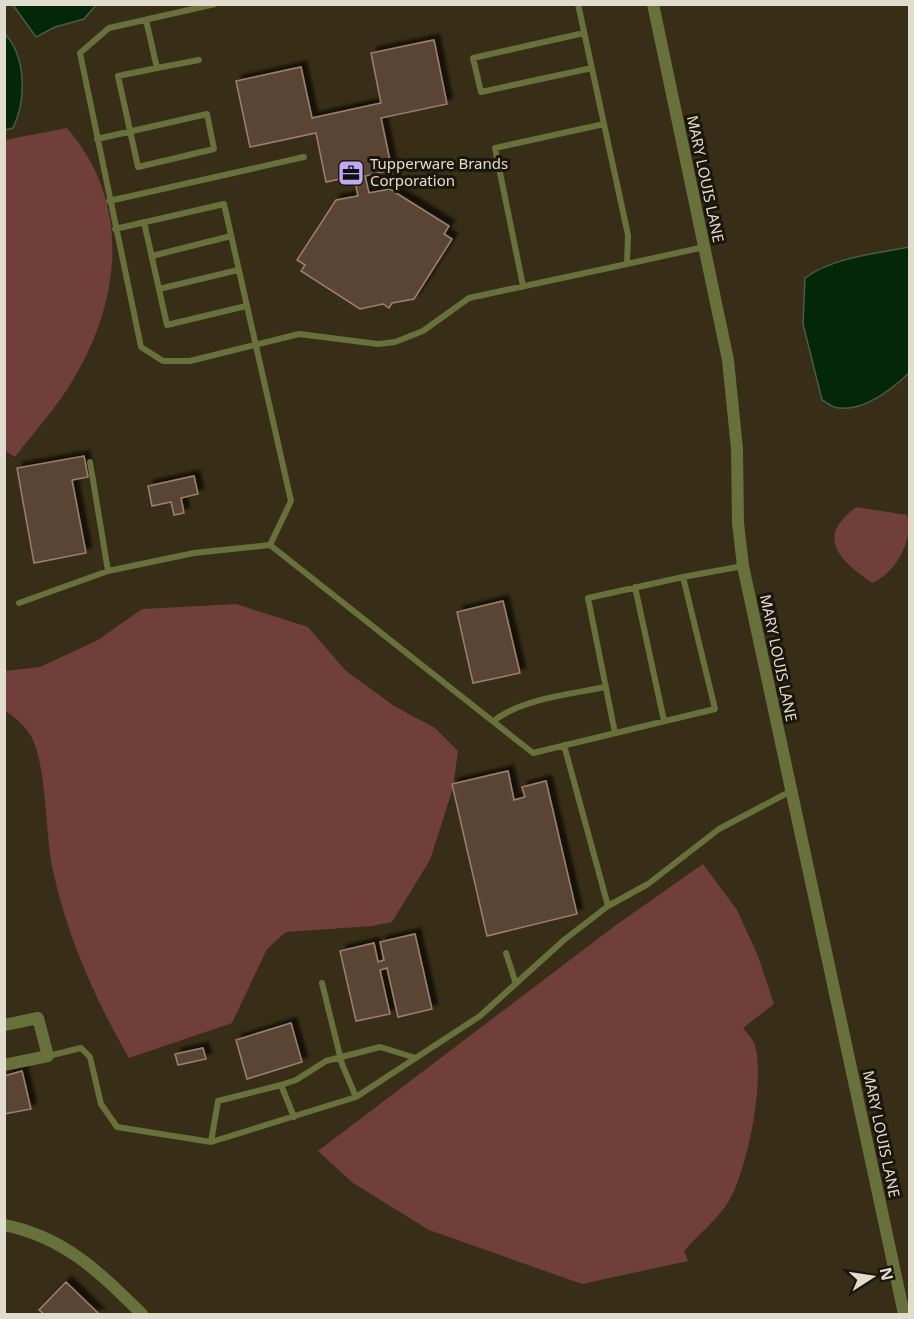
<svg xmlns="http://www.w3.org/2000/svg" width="914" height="1319" viewBox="0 0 914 1319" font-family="'Noto Sans',sans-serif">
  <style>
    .green { fill: #703f39 }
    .water { fill: #04270a; stroke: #475d45; stroke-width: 1.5 }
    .building { fill: #5a4434; stroke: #9a806f; stroke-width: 1.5; filter: url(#shadow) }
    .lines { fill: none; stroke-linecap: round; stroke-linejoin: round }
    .service { stroke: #68703b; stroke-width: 6 }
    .minor { stroke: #68703b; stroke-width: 12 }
    .labels { text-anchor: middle; stroke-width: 6; stroke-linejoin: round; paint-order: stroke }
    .poi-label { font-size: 15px; fill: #e2dcce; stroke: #1b160c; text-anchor: start }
    .street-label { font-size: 15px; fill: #e2dcce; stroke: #1b160c }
  </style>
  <defs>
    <filter id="shadow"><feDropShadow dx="5.5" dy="-5.5" stdDeviation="1.5" flood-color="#0009"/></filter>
  </defs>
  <rect width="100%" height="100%" fill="#382d16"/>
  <path class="green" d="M 67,128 C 132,203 121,300 73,380 C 57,407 34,432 15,457 L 4,450 L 5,140 Z
    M 856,507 L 907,515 C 914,542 895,573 872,583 C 855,570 822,549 839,524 C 843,518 850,512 856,507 Z
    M 236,604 L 308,627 L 345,670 L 394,706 L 435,728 L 458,751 L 453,788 L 430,860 L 392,922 L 372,926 L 286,932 L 267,949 L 232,1023 L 129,1058 C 96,1001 67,936 53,871 C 45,835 47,765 31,736 C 25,726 14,716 5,711 L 5,671 L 40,667 L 98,640 L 142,609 Z
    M 703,864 L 737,910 L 758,956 L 774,1004 L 743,1028 C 747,1033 752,1038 754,1043 C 767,1076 746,1180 725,1207 C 713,1223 697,1236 684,1251 L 688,1261 L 582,1284 L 429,1230 L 353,1183 L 318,1151 L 616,925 Z"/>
  <path class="water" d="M 13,5 L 96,5 L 84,19 L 55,27 L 36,37 Z
    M 5,34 C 27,58 26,101 13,128 L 5,130 Z
    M 909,247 L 909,373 C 892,389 861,414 834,407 C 831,406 826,402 822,400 L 803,324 L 805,278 C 834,257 875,254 909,247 Z"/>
  <path class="building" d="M 434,40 L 447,104 L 381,118 L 392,170 L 365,176 L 369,193 L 390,189 L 449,226 L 444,234 L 452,239 L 414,299 L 392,303 L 389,308 L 383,304 L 360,309 L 301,271 L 305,265 L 297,260 L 336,200 L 358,196 L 354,176 L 326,182 L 316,133 L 250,147 L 236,81 L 301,67 L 312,118 L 381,103 L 371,53 Z
    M 84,456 L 88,477 L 72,480 L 86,553 L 34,563 L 17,468 Z
    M 194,476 L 198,494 L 181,498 L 184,513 L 174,515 L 171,502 L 152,506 L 148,486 Z
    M 503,601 L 520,673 L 473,683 L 457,612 Z
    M 508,771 L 514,800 L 525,797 L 522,787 L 546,781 L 577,914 L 487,936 L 452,784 Z
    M 415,934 L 432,1009 L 398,1017 L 387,968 L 380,970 L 390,1014 L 356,1021 L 340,951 L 374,943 L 378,962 L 384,960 L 380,942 Z
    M 291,1023 L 302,1062 L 247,1079 L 236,1040 Z
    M 203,1048 L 206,1059 L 178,1065 L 175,1054 Z
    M 22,1071 L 31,1109 L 4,1114 L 4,1076 Z
    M 66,1282 L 99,1314 L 44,1314 L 39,1310 Z"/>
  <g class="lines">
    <path class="service" d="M 215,4 L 109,28 L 80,53 L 141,347 L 163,361 L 190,361 L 299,334 L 378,344 L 395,342 L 423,331 L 469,298 L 627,264 L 628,235 L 578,4
      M 584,33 L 473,58 L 481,92 L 592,68
      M 157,68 L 199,60
      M 97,139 L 207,114 L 214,149 L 138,167 L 118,76 L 157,68 L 146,20
      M 109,201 L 304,157
      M 144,222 L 167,325 L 246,306
      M 115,229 L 224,204 L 291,501 L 270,545
      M 152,256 L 231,236
      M 627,264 L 704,247
      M 523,286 L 495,148 L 604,124
      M 159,289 L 238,270
      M 90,462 L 108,571
      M 635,587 L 664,721
      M 19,603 L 108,571 L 194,553 L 270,545 L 533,753 L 715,709 L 683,577 L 743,566
      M 494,721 C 520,699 572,694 605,687
      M 615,733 L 588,598 L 683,577
      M 564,745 L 608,906
      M 506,953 L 516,984
      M 322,983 L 342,1064 L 356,1097
      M 48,1056 L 81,1048 L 90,1057 L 101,1104 L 117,1127 L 211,1142 L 356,1097 L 480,1016 L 564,940 L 608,906 L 648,884 L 719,829 L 791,791
      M 294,1117 L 281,1085 L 296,1080 L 326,1061 L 380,1047 L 416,1058
      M 211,1142 L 218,1101 L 281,1085"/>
    <path class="minor" d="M 653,4 L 728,360 L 737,449 L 738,523 L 743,566 L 904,1314
      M 4,1025 L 38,1018 L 48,1056 L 4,1065
      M 4,1225 C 65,1237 100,1273 142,1314"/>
  </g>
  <defs>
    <symbol id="office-square" viewBox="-11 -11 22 22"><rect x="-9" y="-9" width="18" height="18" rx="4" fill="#c0a8f3" stroke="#1b160c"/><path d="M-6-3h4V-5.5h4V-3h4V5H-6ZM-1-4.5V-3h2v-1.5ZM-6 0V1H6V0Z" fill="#111"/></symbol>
  </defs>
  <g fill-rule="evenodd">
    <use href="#office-square" x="336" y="158" width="30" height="30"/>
  </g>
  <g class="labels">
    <g class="poi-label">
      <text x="370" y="169">Tupperware Brands<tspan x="370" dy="17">Corporation</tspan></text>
    </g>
    <g class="street-label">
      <text transform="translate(705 179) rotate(78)" y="5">MARY LOUIS LANE</text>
      <text transform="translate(778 658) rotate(78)" y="5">MARY LOUIS LANE</text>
      <text transform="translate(881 1134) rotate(78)" y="5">MARY LOUIS LANE</text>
    </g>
  </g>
  <rect width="914" height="1319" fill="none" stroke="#e2dcce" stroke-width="12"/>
  <g transform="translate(872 1277) rotate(78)" stroke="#1b160c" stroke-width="4.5" paint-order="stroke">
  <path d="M0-4.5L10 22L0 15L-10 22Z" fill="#e2dcce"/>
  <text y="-9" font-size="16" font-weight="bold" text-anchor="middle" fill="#e2dcce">N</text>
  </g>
</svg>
